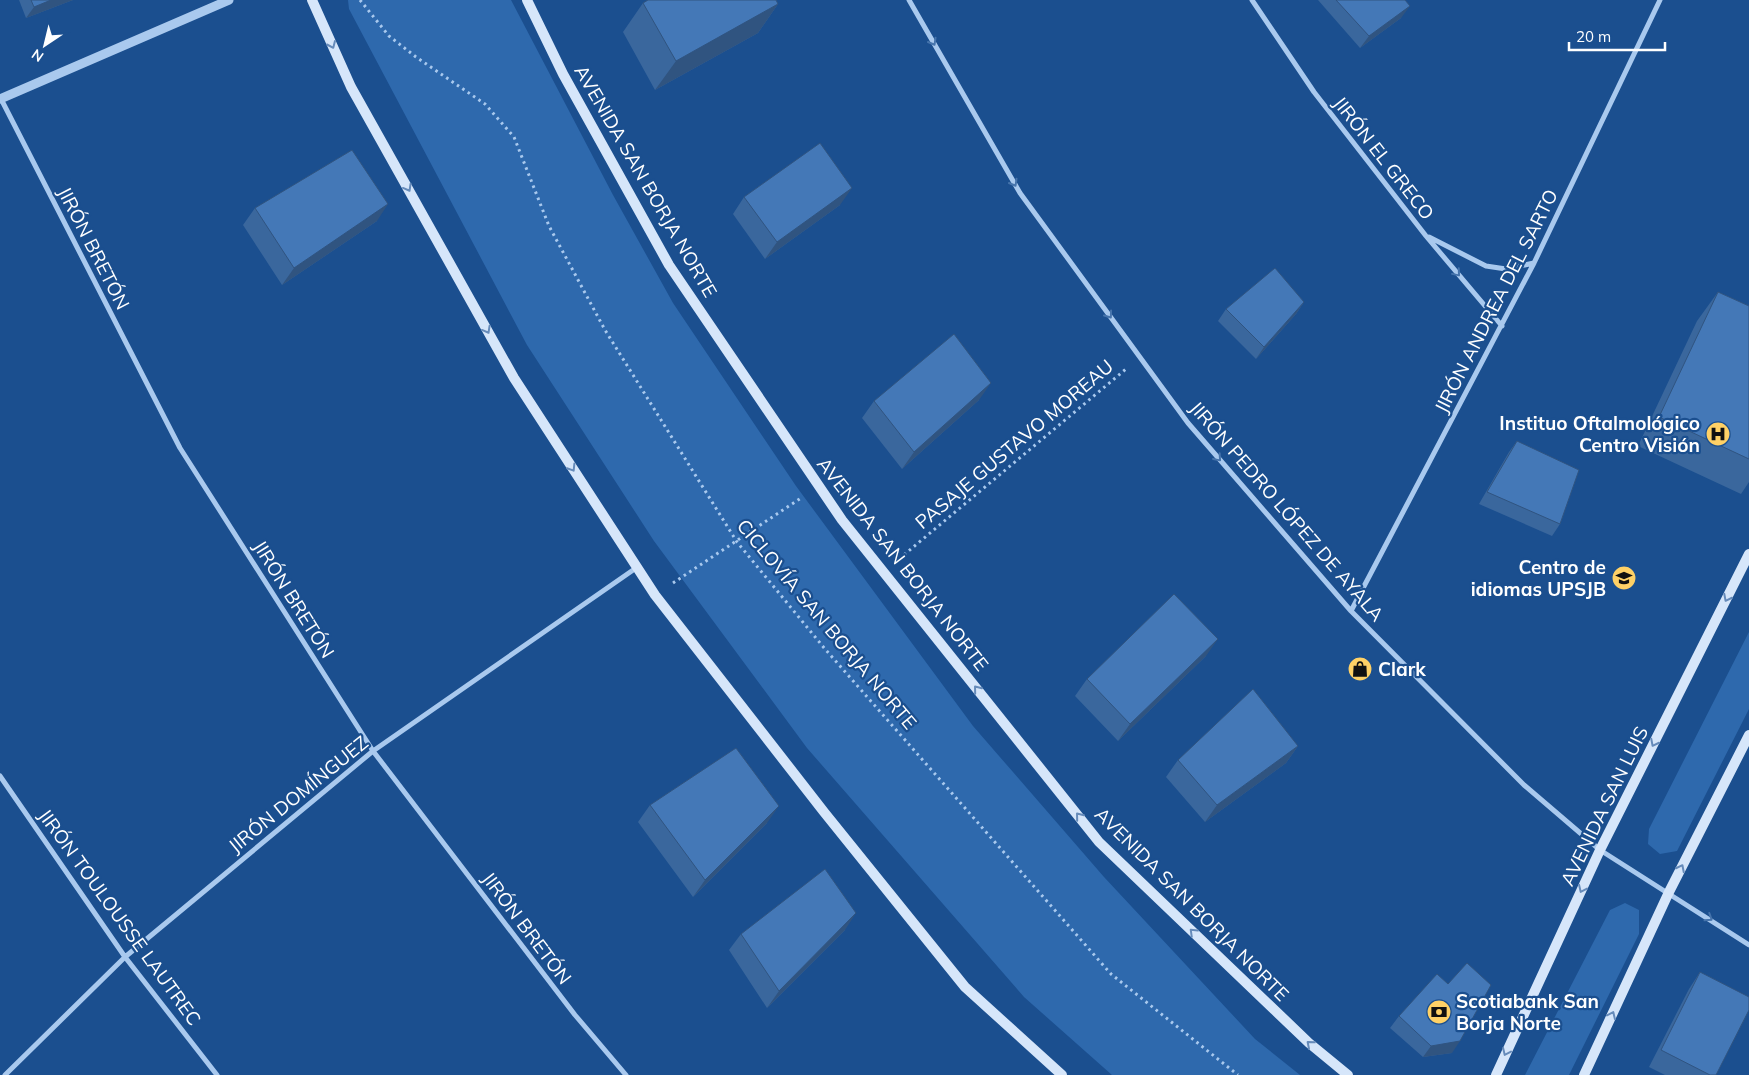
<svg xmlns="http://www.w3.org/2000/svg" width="1749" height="1075" viewBox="0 0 1749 1075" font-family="Mulish,sans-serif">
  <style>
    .green { fill: #2e69ad }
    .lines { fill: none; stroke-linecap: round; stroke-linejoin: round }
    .path { stroke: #a9c9ee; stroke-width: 3; stroke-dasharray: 2.5 4; stroke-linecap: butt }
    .minor { stroke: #a9c9ee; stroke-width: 5 }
    .tertiary { stroke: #a9c9ee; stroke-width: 9 }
    .secondary { stroke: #d6e6fa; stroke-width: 10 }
    .wall { fill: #3a679d }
    .shaded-wall { fill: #305480 }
    .building { fill: #4478b7; stroke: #305480 }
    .oneway { stroke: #4674ac }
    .oneway2 { stroke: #668bba }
    .labels { text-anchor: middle; stroke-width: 4.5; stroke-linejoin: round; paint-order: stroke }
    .street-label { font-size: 19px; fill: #fff; stroke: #1b4f8f }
    .poi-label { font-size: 19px; font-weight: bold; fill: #fff; stroke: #1b4f8f; text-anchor: end }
  </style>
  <rect width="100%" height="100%" fill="#1b4f8f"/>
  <path class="green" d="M 348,0 L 511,0 L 613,195 L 673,303 L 796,486 L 973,726 L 1104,877 L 1255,1039 L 1300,1075 L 1112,1075 L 1024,997 L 807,748 L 654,541 L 527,345 L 349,9 Z
    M 1749,632 L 1749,709 L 1677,851 L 1660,854 L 1648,844 L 1649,829 Z
    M 1625,903 L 1639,910 L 1639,934 L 1569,1075 L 1525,1075 L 1610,910 Z"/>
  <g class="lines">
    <path class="path" d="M 360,0 L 389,36 L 416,57 L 485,104 L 514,137 L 549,226 L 605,330 L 737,542 L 825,649 L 1111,974 L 1238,1075
      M 899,559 L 1126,369
      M 673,583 L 801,498"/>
    <path class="minor" d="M 909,0 L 1020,193 L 1188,423 L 1351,611 L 1524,785 L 1600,850 L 1749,945
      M 1252,0 L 1314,92 L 1426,236 L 1502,326
      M 0,97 L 180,448 L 373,751 L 575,1015 L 626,1075
      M 1429,237 L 1486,266 L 1506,269 L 1534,263
      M 1351,611 L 1534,263 L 1660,0
      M 0,776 L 125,957 L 217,1075
      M 5,1075 L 125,957 L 373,751 L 636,568"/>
    <path class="tertiary" d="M 0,99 L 229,0"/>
    <path class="secondary" d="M 312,0 L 351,87 L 514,378 L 655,595 L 824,812 L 965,987 L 1062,1075
      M 527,0 L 563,74 L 669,265 L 842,520 L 1099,842 L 1309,1043 L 1348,1075
      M 1496,1075 L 1600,850 L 1749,554
      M 1584,1075 L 1669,892 L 1749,735"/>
  </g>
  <path class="wall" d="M 19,0 L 73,0 L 26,18 Z
    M 1318,0 L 1405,0 L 1401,18 L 1360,48 Z
    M 643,3 L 778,4 L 758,33 L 655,90 L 623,32 Z
    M 744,197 L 840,205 L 765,259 L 733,214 Z
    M 255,208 L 377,221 L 282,285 L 243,225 Z
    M 1718,292 L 1749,306 L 1749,482 L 1741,494 L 1638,446 L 1697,321 Z
    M 1304,302 L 1296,314 L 1256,359 L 1218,321 L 1226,309 Z
    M 979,400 L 902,469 L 862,418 L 874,401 Z
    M 1517,441 L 1560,524 L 1552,536 L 1479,504 L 1509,452 Z
    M 1206,656 L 1118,741 L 1075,696 L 1087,679 Z
    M 1298,746 L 1286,763 L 1205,822 L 1166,777 L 1178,760 Z
    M 650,805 L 767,823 L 693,897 L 638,822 Z
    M 845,930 L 767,1008 L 729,950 L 741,934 Z
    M 1700,972 L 1716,1075 L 1665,1075 L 1649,1067 L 1689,989 Z
    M 1399,1016 L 1452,1053 L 1423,1057 L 1390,1028 Z"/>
  <path class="shaded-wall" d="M 51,0 L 73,0 L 26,18 L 34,7 Z
    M 778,4 L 758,33 L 655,90 L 676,61 Z
    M 1410,6 L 1401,18 L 1360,48 L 1369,36 Z
    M 852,188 L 840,205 L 765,259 L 777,242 Z
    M 388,204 L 377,221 L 282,285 L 294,268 Z
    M 1304,302 L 1296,314 L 1256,359 L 1264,347 Z
    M 991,383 L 979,400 L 902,469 L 914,452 Z
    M 1218,639 L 1206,656 L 1118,741 L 1130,724 Z
    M 1298,746 L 1286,763 L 1205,822 L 1217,805 Z
    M 779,806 L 767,823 L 693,897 L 705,880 Z
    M 856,913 L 845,930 L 767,1008 L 779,991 Z
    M 1460,1041 L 1452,1053 L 1423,1057 L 1431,1046 Z"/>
  <path class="building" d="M 31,0 L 51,0 L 34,7 Z
    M 648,0 L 776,0 L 778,4 L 676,61 L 643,3 Z
    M 1336,0 L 1405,0 L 1410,6 L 1369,36 Z
    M 820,143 L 852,188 L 777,242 L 744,197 Z
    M 352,150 L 388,204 L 294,268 L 255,208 Z
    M 1275,268 L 1304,302 L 1264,347 L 1226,309 Z
    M 1718,292 L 1749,306 L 1749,459 L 1659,417 Z
    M 954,334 L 991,383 L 914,452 L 874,401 Z
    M 1517,441 L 1579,470 L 1560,524 L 1487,492 Z
    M 1174,594 L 1218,639 L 1130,724 L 1087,679 Z
    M 1253,689 L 1298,746 L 1217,805 L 1178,760 Z
    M 736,748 L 779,806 L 705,880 L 650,805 Z
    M 825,869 L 856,913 L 779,991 L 741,934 Z
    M 1467,963 L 1491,985 L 1460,1041 L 1431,1046 L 1399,1016 L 1437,974 L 1448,984 Z
    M 1700,972 L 1749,997 L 1749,1010 L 1716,1075 L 1710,1075 L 1661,1050 Z"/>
  <defs><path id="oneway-chevron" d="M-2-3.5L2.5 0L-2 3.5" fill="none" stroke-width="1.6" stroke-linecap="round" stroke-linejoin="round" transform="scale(1.25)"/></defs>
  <g class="oneway">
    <use href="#oneway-chevron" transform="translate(933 42) rotate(60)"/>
    <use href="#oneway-chevron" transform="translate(1014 183) rotate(60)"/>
    <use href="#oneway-chevron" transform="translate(1457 273) rotate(50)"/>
    <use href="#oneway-chevron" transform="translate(1109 315) rotate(54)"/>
    <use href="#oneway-chevron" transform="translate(1218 458) rotate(49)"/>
    <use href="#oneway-chevron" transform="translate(1709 918) rotate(33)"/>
  </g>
  <g class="oneway2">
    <use href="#oneway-chevron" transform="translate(332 45) rotate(66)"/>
    <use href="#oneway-chevron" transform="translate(408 188) rotate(61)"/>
    <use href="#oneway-chevron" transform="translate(487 330) rotate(61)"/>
    <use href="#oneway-chevron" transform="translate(572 468) rotate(58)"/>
    <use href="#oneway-chevron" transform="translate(1727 598) rotate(117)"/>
    <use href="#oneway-chevron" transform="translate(977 689) rotate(-129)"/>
    <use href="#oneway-chevron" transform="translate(1654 743) rotate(117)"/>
    <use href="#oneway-chevron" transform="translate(1079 816) rotate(-129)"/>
    <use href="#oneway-chevron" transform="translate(1681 868) rotate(-63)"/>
    <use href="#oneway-chevron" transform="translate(1582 889) rotate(115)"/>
    <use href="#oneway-chevron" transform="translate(1193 932) rotate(-136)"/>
    <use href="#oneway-chevron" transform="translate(1612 1015) rotate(-65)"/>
    <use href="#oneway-chevron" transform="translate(1310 1044) rotate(-139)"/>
    <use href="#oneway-chevron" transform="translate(1506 1052) rotate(115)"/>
  </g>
  <defs>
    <symbol id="hospital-disc" viewBox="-11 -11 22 22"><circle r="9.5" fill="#ffd166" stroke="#1b4f8f"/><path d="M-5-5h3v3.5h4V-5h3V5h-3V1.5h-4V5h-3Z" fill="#111"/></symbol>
    <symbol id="school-disc" viewBox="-11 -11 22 22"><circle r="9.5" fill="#ffd166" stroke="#1b4f8f"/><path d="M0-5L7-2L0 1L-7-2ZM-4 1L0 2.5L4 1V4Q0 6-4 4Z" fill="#111"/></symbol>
    <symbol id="shop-disc" viewBox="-11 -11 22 22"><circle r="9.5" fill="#ffd166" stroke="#1b4f8f"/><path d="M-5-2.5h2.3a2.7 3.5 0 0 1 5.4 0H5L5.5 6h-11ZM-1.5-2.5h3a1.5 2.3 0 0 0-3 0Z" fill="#111"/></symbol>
    <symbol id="bank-disc" viewBox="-11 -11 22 22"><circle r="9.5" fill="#ffd166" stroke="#1b4f8f"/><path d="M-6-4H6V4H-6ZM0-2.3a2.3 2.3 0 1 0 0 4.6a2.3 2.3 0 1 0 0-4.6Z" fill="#111"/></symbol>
  </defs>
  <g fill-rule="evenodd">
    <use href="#hospital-disc" x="1704" y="420" width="28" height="28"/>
    <use href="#school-disc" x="1610" y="564" width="28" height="28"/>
    <use href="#shop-disc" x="1346" y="655" width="28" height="28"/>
    <use href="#bank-disc" x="1425" y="998" width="28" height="28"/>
  </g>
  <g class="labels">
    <g class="street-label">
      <text transform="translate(1384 158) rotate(52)" y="7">JIRÓN EL GRECO</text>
      <text transform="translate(646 181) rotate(60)" y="7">AVENIDA SAN BORJA NORTE</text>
      <text transform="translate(94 248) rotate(63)" y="7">JIRÓN BRETÓN</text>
      <text transform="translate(1496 301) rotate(-63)" y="7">JIRÓN ANDREA DEL SARTO</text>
      <text transform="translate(1014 444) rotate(-40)" y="7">PASAJE GUSTAVO MOREAU</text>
      <text transform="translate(1287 511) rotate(49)" y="7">JIRÓN PEDRO LÓPEZ DE AYALA</text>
      <text transform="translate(903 564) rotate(52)" y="7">AVENIDA SAN BORJA NORTE</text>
      <text transform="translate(294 599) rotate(58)" y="7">JIRÓN BRETÓN</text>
      <text transform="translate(827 624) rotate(50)" y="7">CICLOVÍA SAN BORJA NORTE</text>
      <text transform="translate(298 794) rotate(-39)" y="7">JIRÓN DOMÍNGUEZ</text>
      <text transform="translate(1604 806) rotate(-64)" y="7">AVENIDA SAN LUIS</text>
      <text transform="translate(1192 904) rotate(45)" y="7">AVENIDA SAN BORJA NORTE</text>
      <text transform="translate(120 917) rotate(54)" y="7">JIRÓN TOULOUSSE LAUTREC</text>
      <text transform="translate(527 928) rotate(53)" y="7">JIRÓN BRETÓN</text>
    </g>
    <g class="poi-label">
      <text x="1700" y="430">Instituo Oftalmológico<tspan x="1700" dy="22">Centro Visión</tspan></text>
      <text x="1606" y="574">Centro de<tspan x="1606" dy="22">idiomas UPSJB</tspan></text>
      <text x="1378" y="676" text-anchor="start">Clark</text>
      <text x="1456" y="1008" text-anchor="start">Scotiabank San<tspan x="1456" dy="22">Borja Norte</tspan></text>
    </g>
  </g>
  <g transform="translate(45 45) rotate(215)" stroke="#1b4f8f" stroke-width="4" paint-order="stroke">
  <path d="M0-4L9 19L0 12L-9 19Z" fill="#ffffff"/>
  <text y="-8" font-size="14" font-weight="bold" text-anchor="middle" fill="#ffffff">N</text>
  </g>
  <path d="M1569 42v8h96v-8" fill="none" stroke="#ffffff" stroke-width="2.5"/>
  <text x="1576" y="42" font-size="15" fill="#ffffff" stroke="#1b4f8f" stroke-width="4" paint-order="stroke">20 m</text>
</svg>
